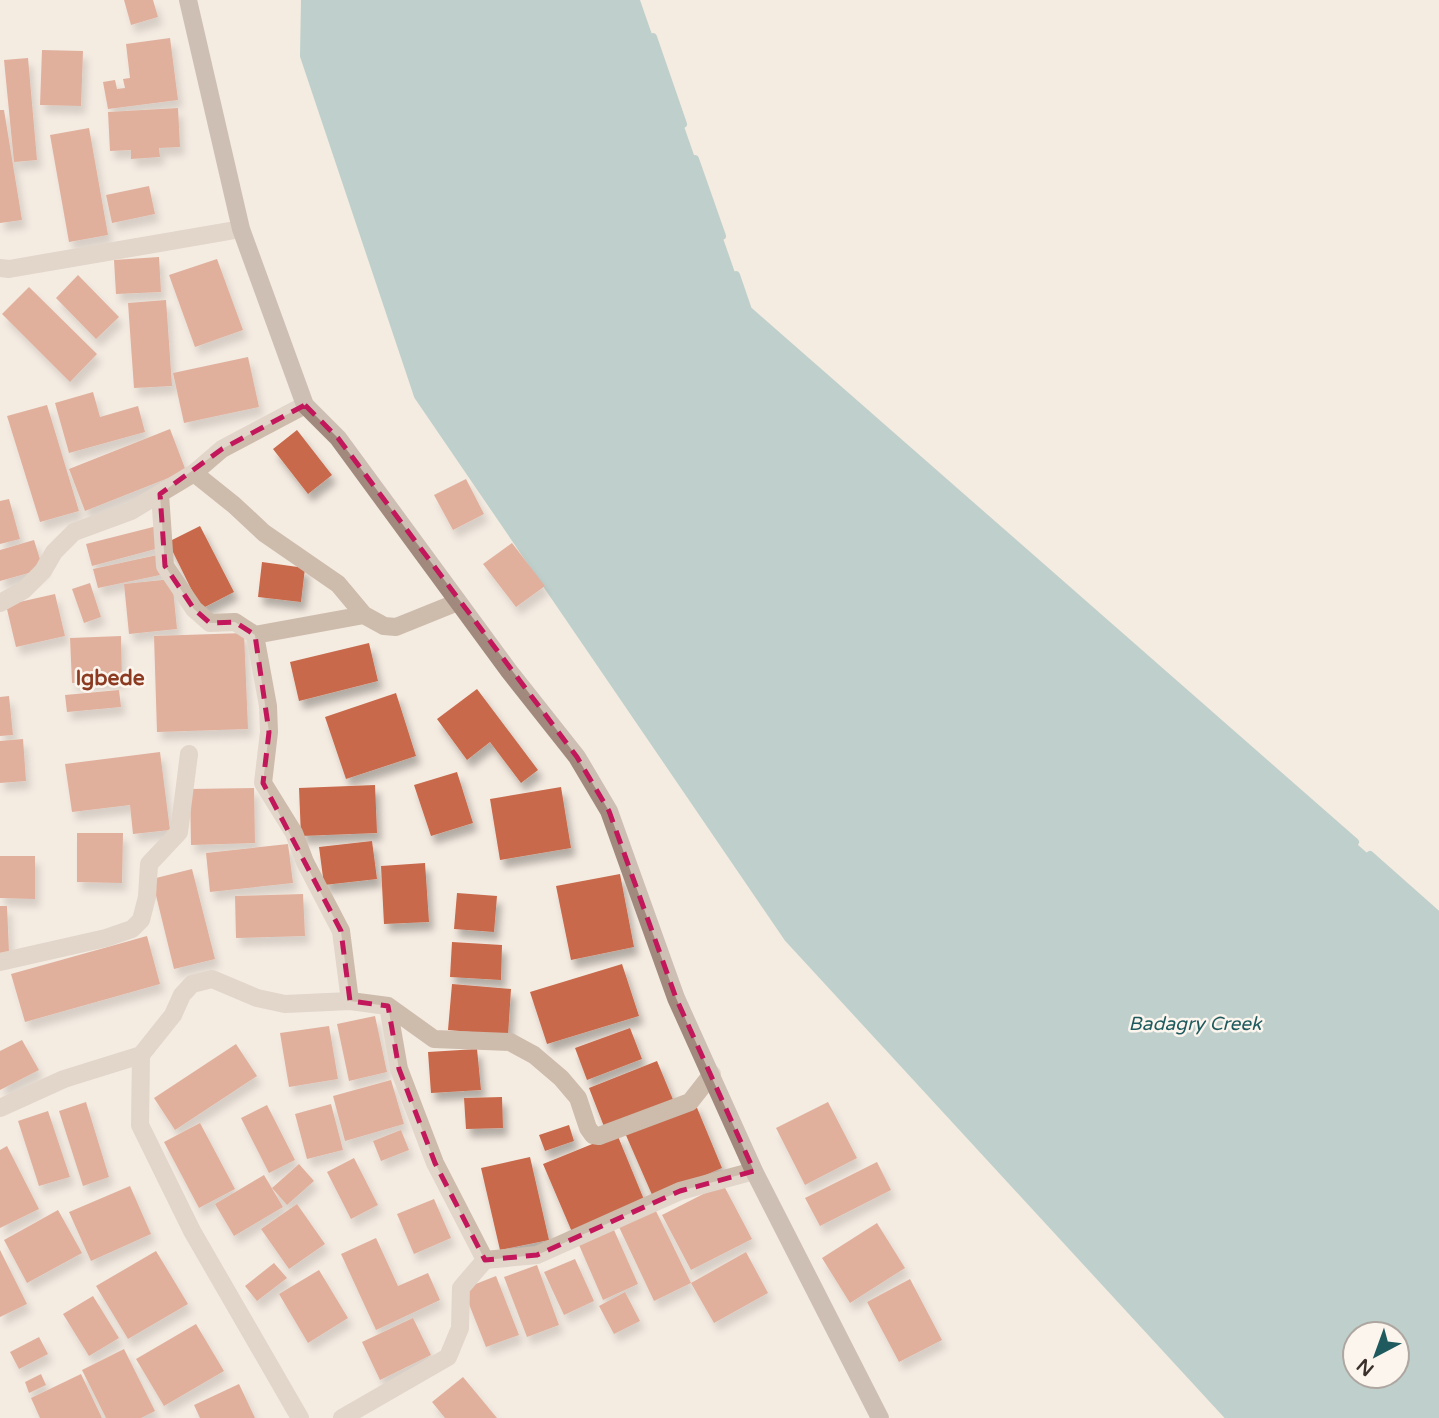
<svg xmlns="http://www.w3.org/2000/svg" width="1439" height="1418" viewBox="0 0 1439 1418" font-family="'Varela Round',sans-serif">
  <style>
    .water { fill: #7fb0b2; fill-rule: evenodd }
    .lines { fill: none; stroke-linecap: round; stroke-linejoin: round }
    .stream { stroke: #7fb0b2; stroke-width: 8 }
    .building { fill: #c8694b; filter: url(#shadow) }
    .street { stroke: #cdbbac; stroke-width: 18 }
    .secondary { stroke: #a18a7d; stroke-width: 18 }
    .marked { fill: none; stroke: #c2185b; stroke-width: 5; stroke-dasharray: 14 9; stroke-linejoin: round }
    .labels { text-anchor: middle; stroke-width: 5; stroke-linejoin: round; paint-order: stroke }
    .water-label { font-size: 19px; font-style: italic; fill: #1f5a5e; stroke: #fbf5ee }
    .quarter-label { font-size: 21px; font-weight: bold; fill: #8c3b22; stroke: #fbf5ee }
  </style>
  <defs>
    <filter id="shadow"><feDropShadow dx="4.5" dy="8" stdDeviation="3.5" flood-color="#0004"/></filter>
  </defs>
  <rect width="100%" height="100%" fill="#f4ebe1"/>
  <path class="water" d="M 305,0 L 640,0 L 748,310 L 1439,916 L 1439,1418 L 1230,1418 L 788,938 L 418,396 L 304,56 ZM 1355,1334 L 1397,1334 L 1397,1376 L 1355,1376 Z"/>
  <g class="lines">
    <path class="stream" d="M 305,0 L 304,56 L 418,396 L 788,938 L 1230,1418
      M 653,37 L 683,124
      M 695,159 L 722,236
      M 736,275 L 748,310 L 1355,842
      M 1370,855 L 1439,916"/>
  </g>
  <path class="building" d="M 124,0 L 153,0 L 158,17 L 131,25 Z
    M 170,38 L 178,100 L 108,109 L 103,82 L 115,80 L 117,89 L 125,88 L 123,79 L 130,78 L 126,44 Z
    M 42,50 L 83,51 L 81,106 L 40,105 Z
    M 28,58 L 37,160 L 14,162 L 4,60 Z
    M 178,108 L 180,147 L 159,148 L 160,157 L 131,159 L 131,150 L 110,151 L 108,112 Z
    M 0,110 L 4,110 L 22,220 L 0,223 Z
    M 89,128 L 108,235 L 69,242 L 50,135 Z
    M 149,186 L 155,214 L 112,223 L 106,195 Z
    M 159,257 L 161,292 L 116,294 L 114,260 Z
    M 217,259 L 243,330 L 195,347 L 169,275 Z
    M 78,275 L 119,317 L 96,339 L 56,298 Z
    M 29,287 L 97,354 L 70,382 L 2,314 Z
    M 166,300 L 172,386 L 134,388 L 128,303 Z
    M 248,357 L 259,407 L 184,423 L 173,373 Z
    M 93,392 L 100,417 L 138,406 L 145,432 L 69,453 L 55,403 Z
    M 47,405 L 79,511 L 40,522 L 7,416 Z
    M 170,429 L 186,471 L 85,511 L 69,469 Z
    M 297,430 L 332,475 L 308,494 L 273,449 Z
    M 466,479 L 484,514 L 453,530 L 434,495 Z
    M 9,499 L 20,539 L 0,544 L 0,501 Z
    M 157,526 L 163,547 L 92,566 L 86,544 Z
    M 200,526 L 234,592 L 201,609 L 168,542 Z
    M 34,540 L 43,569 L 0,581 L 0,550 Z
    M 512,543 L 545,586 L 516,607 L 483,564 Z
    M 162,554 L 165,574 L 98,588 L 93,569 Z
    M 262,562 L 305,568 L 301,602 L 258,597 Z
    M 172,579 L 177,629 L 129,634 L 124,584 Z
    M 90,583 L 101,617 L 84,623 L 72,589 Z
    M 55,594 L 65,636 L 16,647 L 6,605 Z
    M 244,633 L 248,729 L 157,732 L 154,636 Z
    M 121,636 L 122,681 L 72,683 L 70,638 Z
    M 369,643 L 378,681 L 299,701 L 290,662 Z
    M 477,689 L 538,770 L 521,783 L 490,742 L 467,760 L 437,719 Z
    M 119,690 L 121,707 L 67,712 L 65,695 Z
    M 396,693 L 416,756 L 346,779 L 325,717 Z
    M 9,696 L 13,735 L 0,736 L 0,697 Z
    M 23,739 L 26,781 L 0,783 L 0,741 Z
    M 160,752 L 170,830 L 133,834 L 130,805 L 72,812 L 65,764 Z
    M 457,772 L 473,823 L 431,836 L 414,785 Z
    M 375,785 L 377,833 L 301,836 L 299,788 Z
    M 561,787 L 571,848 L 500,860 L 490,799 Z
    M 254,788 L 255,843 L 191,845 L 190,789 Z
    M 77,833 L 123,833 L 122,883 L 77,882 Z
    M 372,841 L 377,879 L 324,885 L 319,847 Z
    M 288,844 L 293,883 L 210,892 L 206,853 Z
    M 0,856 L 35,856 L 35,899 L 0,898 Z
    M 425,863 L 429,922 L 384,924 L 381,866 Z
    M 192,869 L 215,959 L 174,969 L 152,879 Z
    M 620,874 L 634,947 L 571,960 L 556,886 Z
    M 457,893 L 497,896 L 494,932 L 454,929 Z
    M 303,894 L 305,936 L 236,938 L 235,896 Z
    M 0,906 L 7,906 L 9,952 L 0,953 Z
    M 147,936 L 160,984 L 25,1022 L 11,974 Z
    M 452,942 L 502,945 L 501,980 L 450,977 Z
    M 622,964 L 639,1016 L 547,1044 L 530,992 Z
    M 452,984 L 511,989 L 508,1035 L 448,1030 Z
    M 375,1016 L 387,1072 L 349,1081 L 337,1024 Z
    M 329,1026 L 338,1079 L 289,1087 L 280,1033 Z
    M 630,1028 L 642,1059 L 587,1080 L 575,1048 Z
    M 22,1040 L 39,1070 L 0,1090 L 0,1051 Z
    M 236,1044 L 257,1076 L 175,1130 L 154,1098 Z
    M 477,1049 L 481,1090 L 431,1093 L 428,1052 Z
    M 657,1061 L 674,1102 L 605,1129 L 589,1088 Z
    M 391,1080 L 404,1124 L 345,1141 L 333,1096 Z
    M 502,1097 L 503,1128 L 466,1129 L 464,1098 Z
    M 86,1102 L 109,1177 L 83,1186 L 59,1111 Z
    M 828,1102 L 857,1158 L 805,1185 L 776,1128 Z
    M 695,1103 L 722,1168 L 653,1197 L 625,1133 Z
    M 331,1104 L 343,1150 L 307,1159 L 295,1114 Z
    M 267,1105 L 295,1160 L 269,1173 L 241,1118 Z
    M 48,1111 L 70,1177 L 39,1186 L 18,1121 Z
    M 200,1123 L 235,1189 L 199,1208 L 164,1142 Z
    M 569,1125 L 574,1141 L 545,1151 L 539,1135 Z
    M 401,1130 L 409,1150 L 381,1161 L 373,1141 Z
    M 617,1134 L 645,1202 L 572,1232 L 543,1164 Z
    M 7,1146 L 39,1209 L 0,1228 L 0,1150 Z
    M 530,1157 L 549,1240 L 500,1250 L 481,1168 Z
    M 354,1158 L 378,1205 L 351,1219 L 327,1172 Z
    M 877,1162 L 891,1190 L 820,1226 L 805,1198 Z
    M 299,1164 L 314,1181 L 287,1205 L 272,1188 Z
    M 264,1175 L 283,1207 L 234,1236 L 215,1204 Z
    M 723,1184 L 752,1239 L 691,1270 L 662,1215 Z
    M 130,1186 L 151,1234 L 91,1261 L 69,1212 Z
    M 434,1199 L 451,1238 L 414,1254 L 397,1214 Z
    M 297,1204 L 325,1244 L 289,1269 L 261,1229 Z
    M 655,1209 L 691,1283 L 654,1301 L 619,1227 Z
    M 58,1210 L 82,1253 L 27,1283 L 4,1240 Z
    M 877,1223 L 905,1268 L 850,1303 L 822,1258 Z
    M 614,1230 L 638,1284 L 603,1300 L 579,1245 Z
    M 376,1238 L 398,1286 L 428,1273 L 440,1300 L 376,1330 L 341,1254 Z
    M 0,1250 L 27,1304 L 0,1317 Z
    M 156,1251 L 188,1304 L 128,1339 L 96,1286 Z
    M 746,1252 L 768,1293 L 714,1323 L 691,1283 Z
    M 575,1259 L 594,1301 L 564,1315 L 544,1272 Z
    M 274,1263 L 287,1278 L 257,1301 L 245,1286 Z
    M 537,1265 L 559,1325 L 527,1337 L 504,1277 Z
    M 319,1270 L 348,1318 L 308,1343 L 279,1294 Z
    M 496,1276 L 519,1335 L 486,1347 L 463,1289 Z
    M 910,1279 L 942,1340 L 899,1362 L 867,1302 Z
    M 625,1292 L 640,1321 L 614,1334 L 599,1306 Z
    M 93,1296 L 119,1338 L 89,1356 L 63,1314 Z
    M 413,1318 L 431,1355 L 380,1380 L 362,1342 Z
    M 196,1324 L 224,1371 L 164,1406 L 136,1359 Z
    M 39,1337 L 48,1354 L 19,1369 L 10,1352 Z
    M 124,1349 L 155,1411 L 141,1418 L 106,1418 L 82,1370 Z
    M 41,1374 L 46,1385 L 29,1393 L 25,1382 Z
    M 81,1374 L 102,1418 L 40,1418 L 31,1398 Z
    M 463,1377 L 497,1418 L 445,1418 L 432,1402 Z
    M 239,1384 L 255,1418 L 200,1418 L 194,1405 Z"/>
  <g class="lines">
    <path class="street" d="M 0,268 L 9,269 L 241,229
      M 194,473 L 234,505 L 264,533 L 338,584 L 364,615 L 384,626 L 396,627 L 458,602
      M 160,494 L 165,566 L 194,609 L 210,623 L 235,622 L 255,635 L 268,706 L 269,732 L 263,783 L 294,833 L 305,862 L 341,931 L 350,1001
      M 0,603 L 24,590 L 43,571 L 54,552 L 74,532 L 131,511 L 194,473 L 222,449 L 305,405
      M 255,635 L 364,615
      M 0,962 L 106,938 L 132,929 L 141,920 L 147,897 L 149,864 L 179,832 L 189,754
      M 388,1006 L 399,1069 L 435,1163 L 485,1260
      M 141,1055 L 173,1015 L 182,995 L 192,984 L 212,979 L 257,998 L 285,1004 L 350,1001 L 388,1006 L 434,1039 L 510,1042 L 534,1055 L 561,1078 L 578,1098 L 588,1128 L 593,1135 L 599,1136 L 690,1102 L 712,1074
      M 0,1108 L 64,1079 L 141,1055 L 140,1125 L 192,1231 L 300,1418
      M 342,1418 L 448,1357 L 460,1328 L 461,1288 L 485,1260 L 537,1255 L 680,1191 L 754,1171"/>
    <path class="secondary" d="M 188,0 L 241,229 L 305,405 L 338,438 L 509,671 L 577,757 L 609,811 L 676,998 L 754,1171 L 880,1418"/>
  </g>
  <path d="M0 0H1439V1418H0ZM 305,405 L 338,438 L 577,757 L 609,811 L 676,998 L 754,1171 L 680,1191 L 537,1255 L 485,1260 L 435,1163 L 399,1069 L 388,1006 L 350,1001 L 341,931 L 263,783 L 269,732 L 255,635 L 235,622 L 210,623 L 194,609 L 165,566 L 160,494 L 222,449 Z" fill="#f4ebe1" fill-opacity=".55" fill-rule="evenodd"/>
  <path class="marked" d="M 305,405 L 338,438 L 577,757 L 609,811 L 676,998 L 754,1171 L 680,1191 L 537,1255 L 485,1260 L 435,1163 L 399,1069 L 388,1006 L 350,1001 L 341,931 L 263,783 L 269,732 L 255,635 L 235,622 L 210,623 L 194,609 L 165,566 L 160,494 L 222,449 Z"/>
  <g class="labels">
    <g class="water-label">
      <text x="1195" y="1030">Badagry Creek</text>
    </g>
    <g class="quarter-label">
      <text x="110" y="685">Igbede</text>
    </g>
  </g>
  <g transform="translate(1376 1355) rotate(221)"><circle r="33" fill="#fbf5ee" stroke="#aea6a0" stroke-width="2"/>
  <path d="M0-5L12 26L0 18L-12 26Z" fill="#1f5a5e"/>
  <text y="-10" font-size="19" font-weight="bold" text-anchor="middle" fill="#3b302b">N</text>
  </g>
</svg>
